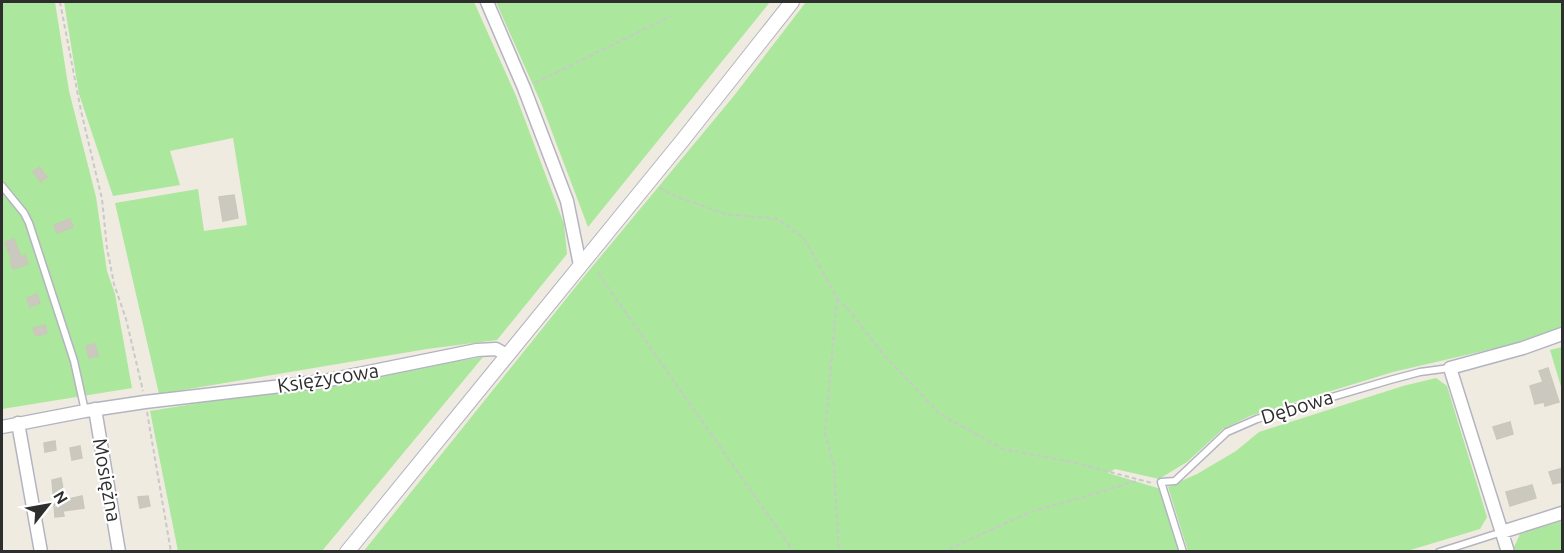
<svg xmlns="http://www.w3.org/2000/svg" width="1564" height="553" viewBox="0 0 1564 553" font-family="Ubuntu,sans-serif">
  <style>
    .green { fill: #abe79c }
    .building { fill: #cbc9bf; stroke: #cbc8b9; stroke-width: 1.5 }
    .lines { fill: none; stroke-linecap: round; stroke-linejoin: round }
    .service-casing { stroke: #b4b4c1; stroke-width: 9 }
    .minor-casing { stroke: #b4b4c1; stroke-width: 15 }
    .tertiary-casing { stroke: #b4b4c1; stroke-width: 16 }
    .path { stroke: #c9c9c9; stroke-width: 2; stroke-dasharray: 4.5 3; stroke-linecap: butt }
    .service { stroke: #fff; stroke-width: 6 }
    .minor { stroke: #fff; stroke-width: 12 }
    .tertiary { stroke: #fff; stroke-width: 14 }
    .labels { text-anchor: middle; stroke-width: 4.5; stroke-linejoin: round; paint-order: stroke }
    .street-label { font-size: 20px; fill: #2e2e2e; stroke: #fff }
  </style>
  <rect width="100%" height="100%" fill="#efebe1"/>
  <path class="green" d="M 2,2 L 55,2 L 69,91 L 96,197 L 107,271 L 115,294 L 132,388 L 2,409 Z
    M 64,2 L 474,2 L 516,96 L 564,224 L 567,254 L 497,340 L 427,349 L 159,394 L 115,203 L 198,189 L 204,231 L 247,225 L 233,138 L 170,151 L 180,185 L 113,196 L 79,94 Z
    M 496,2 L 770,2 L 588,227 L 541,103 Z
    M 806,2 L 1562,2 L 1562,328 L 1509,345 L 1393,372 L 1250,416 L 1223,429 L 1187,462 L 1159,479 L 1115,469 L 1108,473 L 1161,489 L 1179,551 L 363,552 L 582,279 L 733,97 Z
    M 1562,347 L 1562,390 L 1550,350 Z
    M 483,357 L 322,551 L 178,551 L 150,411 Z
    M 1436,378 L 1447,386 L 1487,517 L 1480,529 L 1407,551 L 1188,551 L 1168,487 L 1197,474 L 1236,451 L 1259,432 L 1403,386 Z
    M 1562,521 L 1562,551 L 1515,551 L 1514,547 L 1520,534 Z"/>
  <path class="building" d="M 39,167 L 47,177 L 41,182 L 33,172 Z
    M 234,195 L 238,218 L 223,221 L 219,197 Z
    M 70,219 L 73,227 L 57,233 L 54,225 Z
    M 14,239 L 21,257 L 25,255 L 28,264 L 13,269 L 10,260 L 12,260 L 5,242 Z
    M 37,294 L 40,303 L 30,307 L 27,298 Z
    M 45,325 L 47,333 L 36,336 L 33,328 Z
    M 95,344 L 98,356 L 89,358 L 86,346 Z
    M 1548,368 L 1559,402 L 1545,406 L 1544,402 L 1535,404 L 1530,386 L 1543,382 L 1539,371 Z
    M 1510,422 L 1513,434 L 1497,439 L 1493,427 Z
    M 55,441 L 56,450 L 45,452 L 44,443 Z
    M 80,446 L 82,458 L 72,460 L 70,448 Z
    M 1563,468 L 1563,482 L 1553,484 L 1549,472 Z
    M 61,478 L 65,500 L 82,496 L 84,508 L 63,511 L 64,516 L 55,517 L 52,480 Z
    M 1532,485 L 1536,498 L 1510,506 L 1506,492 Z
    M 148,496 L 150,506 L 140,508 L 138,497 Z"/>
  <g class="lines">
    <defs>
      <path id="service" d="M 2,186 L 24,213 L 29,223 L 74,361 L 85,411
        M 1183,552 L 1161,482 L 1175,481 L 1227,432 L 1257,419 L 1390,380 L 1420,372 L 1450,368
        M 1439,552 L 1502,532"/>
      <path id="minor" d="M 487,2 L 524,88 L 567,201 L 580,265
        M 95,409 L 119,552
        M 18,423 L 41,552
        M 2,427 L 85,411 L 145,402 L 324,381 L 477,350 L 496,349 L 507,355
        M 1502,532 L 1562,513
        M 1508,552 L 1450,368 L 1523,348 L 1562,334"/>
      <path id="tertiary" d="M 347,552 L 682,141 L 792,2"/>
    </defs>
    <use href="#service" class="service-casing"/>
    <use href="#minor" class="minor-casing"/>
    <use href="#tertiary" class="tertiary-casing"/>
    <path class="path" d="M 60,2 L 81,111 L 102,199 L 107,248 L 114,284 L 126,319 L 143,391
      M 535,83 L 671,16
      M 659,187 L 672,195 L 725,214 L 778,219 L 804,238 L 837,298 L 852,314 L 884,355 L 940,414 L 1003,449 L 1072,462 L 1152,483
      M 598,273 L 794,552
      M 837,298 L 825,434 L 834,466 L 839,552
      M 147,412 L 171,552
      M 942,552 L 1028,513 L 1140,480"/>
    <use href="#service" class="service"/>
    <use href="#minor" class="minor"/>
    <use href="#tertiary" class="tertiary"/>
  </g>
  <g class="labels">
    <g class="street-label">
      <text transform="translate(328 378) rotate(-9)" y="7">Księżycowa</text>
      <text transform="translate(1297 407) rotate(-17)" y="7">Dębowa</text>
      <text transform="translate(107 480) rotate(80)" y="7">Mosiężna</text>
    </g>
  </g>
  <rect width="1564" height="553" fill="none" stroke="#2e2e2e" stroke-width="6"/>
  <g transform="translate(48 505) rotate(59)" stroke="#ffffff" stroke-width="4.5" paint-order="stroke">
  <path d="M0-4.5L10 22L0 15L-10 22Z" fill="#2e2e2e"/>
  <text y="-9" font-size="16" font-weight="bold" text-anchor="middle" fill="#2e2e2e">N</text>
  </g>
</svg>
